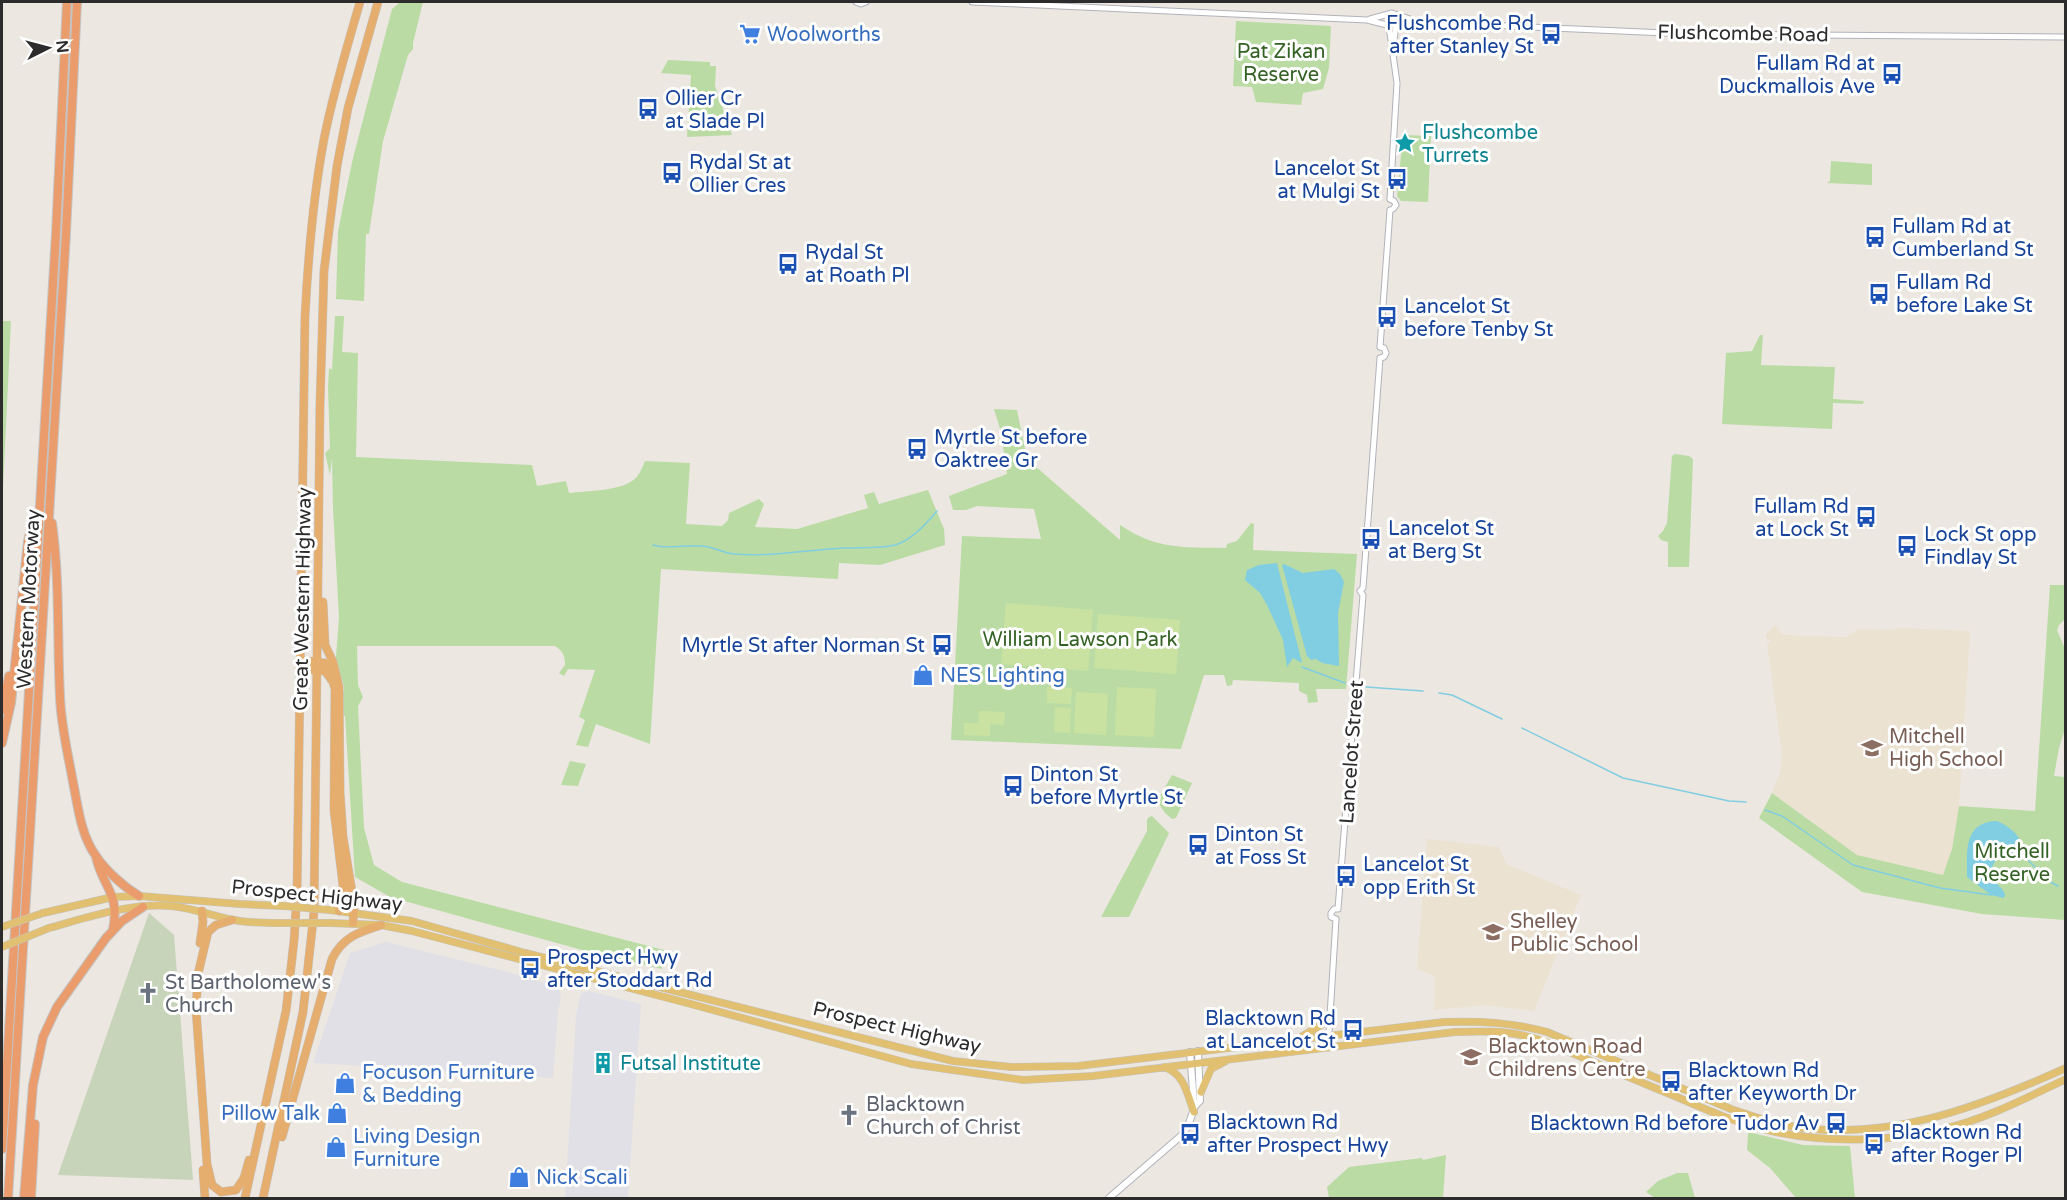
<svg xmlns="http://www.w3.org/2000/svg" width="2067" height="1200" viewBox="0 0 2067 1200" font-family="'Varela Round',sans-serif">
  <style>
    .industrial { fill: #e1e0e6 }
    .education { fill: #ebe2d2 }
    .green { fill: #badca4 }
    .cemetery { fill: #c8d4ba }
    .pitch { fill: #cae2a1 }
    .water { fill: #81cde1 }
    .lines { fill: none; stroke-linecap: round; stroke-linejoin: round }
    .stream { stroke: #81cde1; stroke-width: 1.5 }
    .tertiary-casing { stroke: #b1b3bb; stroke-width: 7 }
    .secondary-casing { stroke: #b1b3bb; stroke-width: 8 }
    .primary-casing { stroke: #c4c4c4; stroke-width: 8 }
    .trunk-casing { stroke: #c4c4c4; stroke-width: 9 }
    .motorway-casing { stroke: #c4c4c4; stroke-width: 10 }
    .tertiary { stroke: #fff; stroke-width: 5 }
    .secondary { stroke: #fff; stroke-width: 6 }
    .primary { stroke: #e1c071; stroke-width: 7 }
    .trunk { stroke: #e6ae6e; stroke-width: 8 }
    .motorway { stroke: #eb9c6c; stroke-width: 8 }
    .primary-bridge-casing { stroke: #c4c4c4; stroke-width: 8; stroke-linecap: butt }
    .primary-bridge { stroke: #e1c071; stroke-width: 7 }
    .labels { text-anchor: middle; stroke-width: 6; stroke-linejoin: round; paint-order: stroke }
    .transit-label { font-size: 20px; fill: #164399; stroke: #fff; text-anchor: start }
    .street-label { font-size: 20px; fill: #2c2c2c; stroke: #fff }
    .shop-label { font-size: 20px; fill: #366cbe; stroke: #fff; text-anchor: start }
    .park-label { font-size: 20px; fill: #346224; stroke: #fff }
    .culture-label { font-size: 20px; fill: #0d838f; stroke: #fff; text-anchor: start }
    .education-label { font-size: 20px; fill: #785e54; stroke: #fff; text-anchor: start }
    .worship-label { font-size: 20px; fill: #5b616d; stroke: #fff; text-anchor: start }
  </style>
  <rect width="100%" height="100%" fill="#ece7e1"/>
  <path class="industrial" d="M 386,942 L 504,971 L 556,986 L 560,992 L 561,998 L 558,1011 L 553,1078 L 313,1063 L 350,953 Z
    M 589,991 L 641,1004 L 628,1198 L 565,1198 L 576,1016 L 580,997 L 582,993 Z"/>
  <path class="education" d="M 1775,625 L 1782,634 L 1787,635 L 1840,637 L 1846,637 L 1859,629 L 1891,630 L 1900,628 L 1970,631 L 1959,806 L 1952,849 L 1943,875 L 1857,855 L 1772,793 L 1780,773 L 1782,753 L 1767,643 L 1771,642 L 1770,639 L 1766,639 L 1766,635 Z
    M 1427,839 L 1499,847 L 1506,864 L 1581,895 L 1534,1011 L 1485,1005 L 1434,1010 L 1435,976 L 1417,969 Z"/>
  <path class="green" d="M 400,2 L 423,2 L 413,43 L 413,49 L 408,55 L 383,141 L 369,234 L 366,234 L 364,301 L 336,299 L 338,232 L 343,206 L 353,158 L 392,9 Z
    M 1236,21 L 1331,26 L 1329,68 L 1323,89 L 1303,93 L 1301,105 L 1256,102 L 1252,87 L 1233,86 Z
    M 668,60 L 710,62 L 710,66 L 716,66 L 715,86 L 732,135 L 687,137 L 691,75 L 661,73 Z
    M 1403,135 L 1431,136 L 1428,202 L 1401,201 L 1397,196 Z
    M 1831,161 L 1872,164 L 1872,185 L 1827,183 L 1830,181 Z
    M 335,316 L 344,316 L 342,352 L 358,353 L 356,457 L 532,465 L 537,486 L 566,481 L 569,493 C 585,491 618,491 632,481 C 639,477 642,468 645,461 L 690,463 L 686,524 L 722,526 L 728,520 L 729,513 L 759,499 L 764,504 L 755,527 L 797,529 L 868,508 L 864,495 L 874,492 L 879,504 L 928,490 L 944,529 L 945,545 L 880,565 L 839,563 L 838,579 L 661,569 L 650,744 L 596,724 L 588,747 L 576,745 L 585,720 L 579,717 L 595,670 L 568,669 L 564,676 L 559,673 L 565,665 C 565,656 563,651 555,646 L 357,646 L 358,685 L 363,697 L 358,706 L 364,828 L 374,865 L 402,882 L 664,950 L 662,969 L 582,950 L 390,897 L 355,877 L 345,716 L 332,707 L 344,690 L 343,682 L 335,669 L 339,618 L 333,508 L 332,458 L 330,475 L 325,453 L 330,448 L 328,388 L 329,368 L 332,370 Z
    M 2,321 L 11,321 L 2,510 Z
    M 1760,335 L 1763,335 L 1761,365 L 1835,367 L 1833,399 L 1864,401 L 1863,404 L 1833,403 L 1832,429 L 1722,424 L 1726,353 L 1752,351 Z
    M 994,409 L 1017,410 L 1027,459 L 1120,540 L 1120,525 C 1157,550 1184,547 1226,548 L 1227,544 L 1237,541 L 1251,523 L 1254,524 L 1253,550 L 1357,554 L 1346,689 L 1316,689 L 1318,702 L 1308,703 L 1307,695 L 1299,691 L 1299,683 L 1233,680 L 1232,685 L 1227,686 L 1224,675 L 1204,675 L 1181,749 L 951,740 L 962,536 L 1041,539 L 1034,509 L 977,506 L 966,510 L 953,510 L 949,496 L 1007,474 L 1001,432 Z
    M 1675,454 L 1689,456 L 1693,459 L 1689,567 L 1668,567 L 1668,542 L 1661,540 L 1658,536 L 1663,531 L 1667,523 L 1672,456 Z
    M 2050,585 L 2065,585 L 2065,619 L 2059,625 L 2057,630 L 2065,649 L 2066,709 L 2064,732 L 2059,748 L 2054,776 L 2065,777 L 2065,920 L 1982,914 L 1862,892 L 1759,818 L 1772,793 L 1857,855 L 1943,875 L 1952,849 L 1959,806 L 2035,811 Z
    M 570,761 L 586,764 L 578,786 L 561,785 Z
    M 1172,775 L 1192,783 L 1176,818 L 1172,819 L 1165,813 L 1157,801 Z
    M 1152,816 L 1169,833 L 1129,917 L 1101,917 L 1147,831 L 1147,820 L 1149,817 Z
    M 1748,1132 L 1803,1145 L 1850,1146 L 1855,1198 L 1796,1198 L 1770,1168 L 1747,1150 Z
    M 1446,1155 L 1443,1198 L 1329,1198 L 1327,1187 L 1349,1167 L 1422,1158 L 1423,1160 Z
    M 1677,1173 L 1688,1173 L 1695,1198 L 1655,1198 L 1646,1192 L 1658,1181 Z"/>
  <path class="cemetery" d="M 149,913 L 174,935 L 193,1180 L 58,1175 Z"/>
  <path class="pitch" d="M 1006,603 L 1093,610 L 1088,671 L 1001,664 Z
    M 1098,614 L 1180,620 L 1176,674 L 1094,668 Z
    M 1047,687 L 1072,688 L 1071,704 L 1047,703 Z
    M 1117,687 L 1156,689 L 1154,737 L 1115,735 Z
    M 1076,692 L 1108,694 L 1106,735 L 1074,733 Z
    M 1055,707 L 1071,708 L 1070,733 L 1054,732 Z
    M 979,711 L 1005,712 L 1004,725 L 990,724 L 990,736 L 964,735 L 964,723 L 978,723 Z"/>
  <path class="water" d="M 1277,563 L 1302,663 L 1293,658 L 1287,667 L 1283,640 L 1267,605 L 1260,593 L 1245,580 L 1247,570 L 1259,565 Z
    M 1284,564 L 1303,573 L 1334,569 L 1340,574 L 1344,582 L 1338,613 L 1339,666 L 1322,663 L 1316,659 L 1311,660 L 1307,656 L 1282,565 Z
    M 1997,821 C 2008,826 2020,834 2022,846 C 2012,858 1987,854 1993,876 C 1995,885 2003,887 2005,895 L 2004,898 L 1991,895 L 1967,877 C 1967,852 1963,822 1997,821 Z"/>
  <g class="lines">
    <path class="stream" d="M 653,545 C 669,550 686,544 703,546 C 714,547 723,553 734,554 C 771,557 808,550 844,548 C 861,547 878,549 895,545 C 910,541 927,523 937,511
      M 1302,667 L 1345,683
      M 1366,687 L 1423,691
      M 1439,693 L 1452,695 L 1502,719
      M 1522,728 L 1623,778 L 1729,801 L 1746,802
      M 1765,810 L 1782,816 L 1853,865 L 1940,888 L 1991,895
      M 2018,850 L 2035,867
      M 2045,879 L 2058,886"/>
    <defs>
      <path id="tertiary" d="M 856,2 L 861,4 L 866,2
        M 972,2 L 1367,20 L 1387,25
        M 1370,19 L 1392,13 L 1416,21
        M 1397,24 L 1421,22 L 1688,34 L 2066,37
        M 1389,26 L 1397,83 L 1390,199
        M 1393,47 L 1396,26
        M 1390,210 L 1393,209 L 1396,205 L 1394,201 L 1390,199
        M 1380,347 L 1390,210
        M 1380,358 L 1384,357 L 1386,353 L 1384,348 L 1380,347
        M 1338,909 L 1363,595 L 1360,591 L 1363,588 L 1380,358
        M 1336,919 L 1331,917 L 1331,913 L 1334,909 L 1338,909
        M 1328,1048 L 1336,919"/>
      <path id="secondary" d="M 1190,1052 L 1194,1103
        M 1109,1198 L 1182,1135 L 1188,1126 L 1195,1106 L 1200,1101 L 1198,1051"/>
      <path id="primary" d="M 330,910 L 412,921 L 525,953 L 953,1061 L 1011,1067 L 1078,1066 L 1444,1022 C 1481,1021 1510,1022 1547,1032 L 1731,1109 C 1749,1115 1766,1121 1784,1125 C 1883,1144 1977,1108 2066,1068
        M 43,913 L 113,897 L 139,896 L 240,904 L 284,906
        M 330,923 L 381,925 L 412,931 L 691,1004 L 911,1064 L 1023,1080 L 1093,1076 L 1455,1032 C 1492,1031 1516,1030 1551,1044 C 1593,1062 1635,1080 1677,1097 C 1709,1111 1741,1125 1776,1132 C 1828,1143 1891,1142 1943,1129 C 1986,1119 2026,1098 2066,1079
        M 49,928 C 89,917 129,903 171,906 C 193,908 213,916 234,920 C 249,923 265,923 280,923
        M 1301,1037 L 1326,1022 L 1330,1015
        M 1164,1067 C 1185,1074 1187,1094 1194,1112
        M 1201,1092 L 1211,1069 L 1226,1061"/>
      <path id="trunk" d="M 323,602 L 325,645 L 333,662 L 339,687 L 340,792 L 343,837 L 354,904 L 353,923
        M 299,660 L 325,663 L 334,669
        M 299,669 L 325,671 L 333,682 L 335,689 L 334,810 L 344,894 L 343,903 L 339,911
        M 232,920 L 216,925 L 208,932 L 198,974 L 196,1009 L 207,1164 L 212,1185 L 221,1192 L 236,1190 L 244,1178 L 249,1160
        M 200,943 L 203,922 L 202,911
        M 282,1137 L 332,959 C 343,937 359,932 381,925
        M 203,1170 L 205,1198
        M 245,1198 L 286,1011 L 294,941 L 297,893 L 305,317 C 308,257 313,198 324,139 C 333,93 347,47 360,2
        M 263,1198 L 303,1012 L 314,912 L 320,405 L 324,271 L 337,166 L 348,108 L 378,2"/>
      <path id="motorway" d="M 52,523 C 60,581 57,638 60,697 C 61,726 68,754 73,782 C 78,807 81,836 96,856 C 106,871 124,887 139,896
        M 2,710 L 9,676
        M 2,743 L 11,703 L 28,541 L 35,513
        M 96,857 C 103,889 120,891 113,930
        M 2,1149 L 56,233 L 67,2
        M 8,1198 L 66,233 L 77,2
        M 24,1198 L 33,1085 L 43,1037 L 57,1007 L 106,938 L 122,921 L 143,907
        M 31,1198 L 35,1124"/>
    </defs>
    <use href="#tertiary" class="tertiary-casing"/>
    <use href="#secondary" class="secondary-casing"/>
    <use href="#primary" class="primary-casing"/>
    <use href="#trunk" class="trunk-casing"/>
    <use href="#motorway" class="motorway-casing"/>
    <use href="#tertiary" class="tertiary"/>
    <use href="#secondary" class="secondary"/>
    <use href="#primary" class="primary"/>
    <use href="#trunk" class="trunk"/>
    <use href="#motorway" class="motorway"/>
    <defs>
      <path id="primary-bridge" d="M 284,906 L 330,910
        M 280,923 L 330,923
        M 2,927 L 43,913
        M 2,947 L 49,928"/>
    </defs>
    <use href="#primary-bridge" class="primary-bridge-casing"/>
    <use href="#primary-bridge" class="primary-bridge"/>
  </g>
  <defs>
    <symbol id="supermarket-bare" viewBox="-9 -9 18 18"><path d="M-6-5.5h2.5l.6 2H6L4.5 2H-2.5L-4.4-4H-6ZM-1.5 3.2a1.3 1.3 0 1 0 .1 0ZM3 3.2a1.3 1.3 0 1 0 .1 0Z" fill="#3f7fe0" stroke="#fff" stroke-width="2.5" paint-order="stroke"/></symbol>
    <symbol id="bus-bare" viewBox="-9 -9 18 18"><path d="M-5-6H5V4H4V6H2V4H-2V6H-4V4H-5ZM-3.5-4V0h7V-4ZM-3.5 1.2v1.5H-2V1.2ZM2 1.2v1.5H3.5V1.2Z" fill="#1a4fb4" stroke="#fff" stroke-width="2.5" paint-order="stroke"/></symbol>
    <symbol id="sight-bare" viewBox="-9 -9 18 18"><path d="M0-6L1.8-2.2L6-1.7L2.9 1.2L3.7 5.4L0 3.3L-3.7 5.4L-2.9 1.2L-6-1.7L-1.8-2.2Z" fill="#0f9aa8" stroke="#fff" stroke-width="2.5" paint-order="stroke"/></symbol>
    <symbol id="shop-bare" viewBox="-9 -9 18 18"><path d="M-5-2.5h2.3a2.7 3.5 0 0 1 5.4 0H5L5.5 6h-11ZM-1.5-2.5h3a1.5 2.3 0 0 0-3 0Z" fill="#3f7fe0" stroke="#fff" stroke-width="2.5" paint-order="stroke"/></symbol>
    <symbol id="school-bare" viewBox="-9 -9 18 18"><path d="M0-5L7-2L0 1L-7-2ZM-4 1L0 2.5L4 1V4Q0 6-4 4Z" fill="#8d6e63" stroke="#fff" stroke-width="2.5" paint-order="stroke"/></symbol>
    <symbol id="church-bare" viewBox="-9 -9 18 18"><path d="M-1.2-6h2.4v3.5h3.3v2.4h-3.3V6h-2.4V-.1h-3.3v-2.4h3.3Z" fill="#6b7280" stroke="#fff" stroke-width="2.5" paint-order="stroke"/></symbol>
    <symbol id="building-bare" viewBox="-9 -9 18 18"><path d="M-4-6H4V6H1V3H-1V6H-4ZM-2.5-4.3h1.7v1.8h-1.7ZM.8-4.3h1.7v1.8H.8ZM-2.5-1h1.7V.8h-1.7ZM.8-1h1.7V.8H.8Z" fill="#0f9aa8" stroke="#fff" stroke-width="2.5" paint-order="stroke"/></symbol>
  </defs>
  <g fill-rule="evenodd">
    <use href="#supermarket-bare" x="735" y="19" width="30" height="30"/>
    <use href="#bus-bare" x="1536" y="19" width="30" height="30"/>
    <use href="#bus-bare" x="1877" y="59" width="30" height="30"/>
    <use href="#bus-bare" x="633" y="94" width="30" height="30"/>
    <use href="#sight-bare" x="1390" y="128" width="30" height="30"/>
    <use href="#bus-bare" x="657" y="158" width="30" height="30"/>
    <use href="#bus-bare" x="1382" y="164" width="30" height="30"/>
    <use href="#bus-bare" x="1860" y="222" width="30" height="30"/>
    <use href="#bus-bare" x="773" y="249" width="30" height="30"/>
    <use href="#bus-bare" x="1864" y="279" width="30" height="30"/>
    <use href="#bus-bare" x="1372" y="302" width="30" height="30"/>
    <use href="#bus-bare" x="902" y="434" width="30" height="30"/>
    <use href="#bus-bare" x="1851" y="502" width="30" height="30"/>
    <use href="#bus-bare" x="1356" y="524" width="30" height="30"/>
    <use href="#bus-bare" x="1892" y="531" width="30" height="30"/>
    <use href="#bus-bare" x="927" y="630" width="30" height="30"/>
    <use href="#shop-bare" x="908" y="660" width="30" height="30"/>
    <use href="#school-bare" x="1857" y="733" width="30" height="30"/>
    <use href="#bus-bare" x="998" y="771" width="30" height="30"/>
    <use href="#bus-bare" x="1183" y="830" width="30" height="30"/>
    <use href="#bus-bare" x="1331" y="861" width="30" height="30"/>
    <use href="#school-bare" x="1478" y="917" width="30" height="30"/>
    <use href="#bus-bare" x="515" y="953" width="30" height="30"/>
    <use href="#church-bare" x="133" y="978" width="30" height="30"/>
    <use href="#bus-bare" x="1338" y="1015" width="30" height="30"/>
    <use href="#school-bare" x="1456" y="1042" width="30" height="30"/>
    <use href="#building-bare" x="588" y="1048" width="30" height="30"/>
    <use href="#bus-bare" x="1656" y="1066" width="30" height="30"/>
    <use href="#shop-bare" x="330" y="1068" width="30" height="30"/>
    <use href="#shop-bare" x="322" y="1098" width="30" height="30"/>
    <use href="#church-bare" x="834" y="1100" width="30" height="30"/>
    <use href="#bus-bare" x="1821" y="1108" width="30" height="30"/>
    <use href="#bus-bare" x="1175" y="1119" width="30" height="30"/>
    <use href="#bus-bare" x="1859" y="1129" width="30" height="30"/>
    <use href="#shop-bare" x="321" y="1132" width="30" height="30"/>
    <use href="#shop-bare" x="504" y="1162" width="30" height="30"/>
  </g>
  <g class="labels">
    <g class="transit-label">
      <text x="1534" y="30" text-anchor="end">Flushcombe Rd<tspan x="1534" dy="23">after Stanley St</tspan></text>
      <text x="1875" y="70" text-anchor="end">Fullam Rd at<tspan x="1875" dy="23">Duckmallois Ave</tspan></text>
      <text x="665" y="105">Ollier Cr<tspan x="665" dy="23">at Slade Pl</tspan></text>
      <text x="689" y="169">Rydal St at<tspan x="689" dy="23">Ollier Cres</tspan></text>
      <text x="1380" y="175" text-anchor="end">Lancelot St<tspan x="1380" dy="23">at Mulgi St</tspan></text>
      <text x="1892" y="233">Fullam Rd at<tspan x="1892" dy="23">Cumberland St</tspan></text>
      <text x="805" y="259">Rydal St<tspan x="805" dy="23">at Roath Pl</tspan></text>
      <text x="1896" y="289">Fullam Rd<tspan x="1896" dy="23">before Lake St</tspan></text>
      <text x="1404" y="313">Lancelot St<tspan x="1404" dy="23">before Tenby St</tspan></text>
      <text x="934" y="444">Myrtle St before<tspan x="934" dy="23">Oaktree Gr</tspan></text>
      <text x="1849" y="513" text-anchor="end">Fullam Rd<tspan x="1849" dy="23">at Lock St</tspan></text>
      <text x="1388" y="535">Lancelot St<tspan x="1388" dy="23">at Berg St</tspan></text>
      <text x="1924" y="541">Lock St opp<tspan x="1924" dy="23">Findlay St</tspan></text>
      <text x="925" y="652" text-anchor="end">Myrtle St after Norman St</text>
      <text x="1030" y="781">Dinton St<tspan x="1030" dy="23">before Myrtle St</tspan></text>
      <text x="1215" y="841">Dinton St<tspan x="1215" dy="23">at Foss St</tspan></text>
      <text x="1363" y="871">Lancelot St<tspan x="1363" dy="23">opp Erith St</tspan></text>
      <text x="547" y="964">Prospect Hwy<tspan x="547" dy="23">after Stoddart Rd</tspan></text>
      <text x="1336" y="1025" text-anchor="end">Blacktown Rd<tspan x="1336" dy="23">at Lancelot St</tspan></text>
      <text x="1688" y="1077">Blacktown Rd<tspan x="1688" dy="23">after Keyworth Dr</tspan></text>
      <text x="1207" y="1129">Blacktown Rd<tspan x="1207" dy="23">after Prospect Hwy</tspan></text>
      <text x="1819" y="1130" text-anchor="end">Blacktown Rd before Tudor Av</text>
      <text x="1891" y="1139">Blacktown Rd<tspan x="1891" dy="23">after Roger Pl</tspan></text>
    </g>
    <g class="street-label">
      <text transform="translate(1743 33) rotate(1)" y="7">Flushcombe Road</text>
      <text transform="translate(28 599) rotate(-87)" y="7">Western Motorway</text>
      <text transform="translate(302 599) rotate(-89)" y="7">Great Western Highway</text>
      <text transform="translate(1351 752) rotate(-86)" y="7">Lancelot Street</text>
      <text transform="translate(317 895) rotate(6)" y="7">Prospect Highway</text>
      <text transform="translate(897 1027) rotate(13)" y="7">Prospect Highway</text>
    </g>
    <g class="shop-label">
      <text x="767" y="41">Woolworths</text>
      <text x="940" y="682">NES Lighting</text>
      <text x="362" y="1079">Focuson Furniture<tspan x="362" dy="23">&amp; Bedding</tspan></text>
      <text x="320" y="1120" text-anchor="end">Pillow Talk</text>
      <text x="353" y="1143">Living Design<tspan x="353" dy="23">Furniture</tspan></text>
      <text x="536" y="1184">Nick Scali</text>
    </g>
    <g class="park-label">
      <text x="1281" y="58">Pat Zikan<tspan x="1281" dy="23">Reserve</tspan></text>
      <text x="1080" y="646">William Lawson Park</text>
      <text x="2012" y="858">Mitchell<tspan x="2012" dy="23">Reserve</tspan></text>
    </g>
    <g class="culture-label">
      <text x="1422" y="139">Flushcombe<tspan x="1422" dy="23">Turrets</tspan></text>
      <text x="620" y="1070">Futsal Institute</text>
    </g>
    <g class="education-label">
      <text x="1889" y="743">Mitchell<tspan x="1889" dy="23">High School</tspan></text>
      <text x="1510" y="928">Shelley<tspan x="1510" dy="23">Public School</tspan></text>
      <text x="1488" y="1053">Blacktown Road<tspan x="1488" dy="23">Childrens Centre</tspan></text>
    </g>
    <g class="worship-label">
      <text x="165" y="989">St Bartholomew's<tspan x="165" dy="23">Church</tspan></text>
      <text x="866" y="1111">Blacktown<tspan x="866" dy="23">Church of Christ</tspan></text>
    </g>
  </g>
  <rect width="2067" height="1200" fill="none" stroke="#2c2c2c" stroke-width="6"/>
  <g transform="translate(48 48) rotate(84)" stroke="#ffffff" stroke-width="4.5" paint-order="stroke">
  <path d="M0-4.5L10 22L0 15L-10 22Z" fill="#2c2c2c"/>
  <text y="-9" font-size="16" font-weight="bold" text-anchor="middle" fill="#2c2c2c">N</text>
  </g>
</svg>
